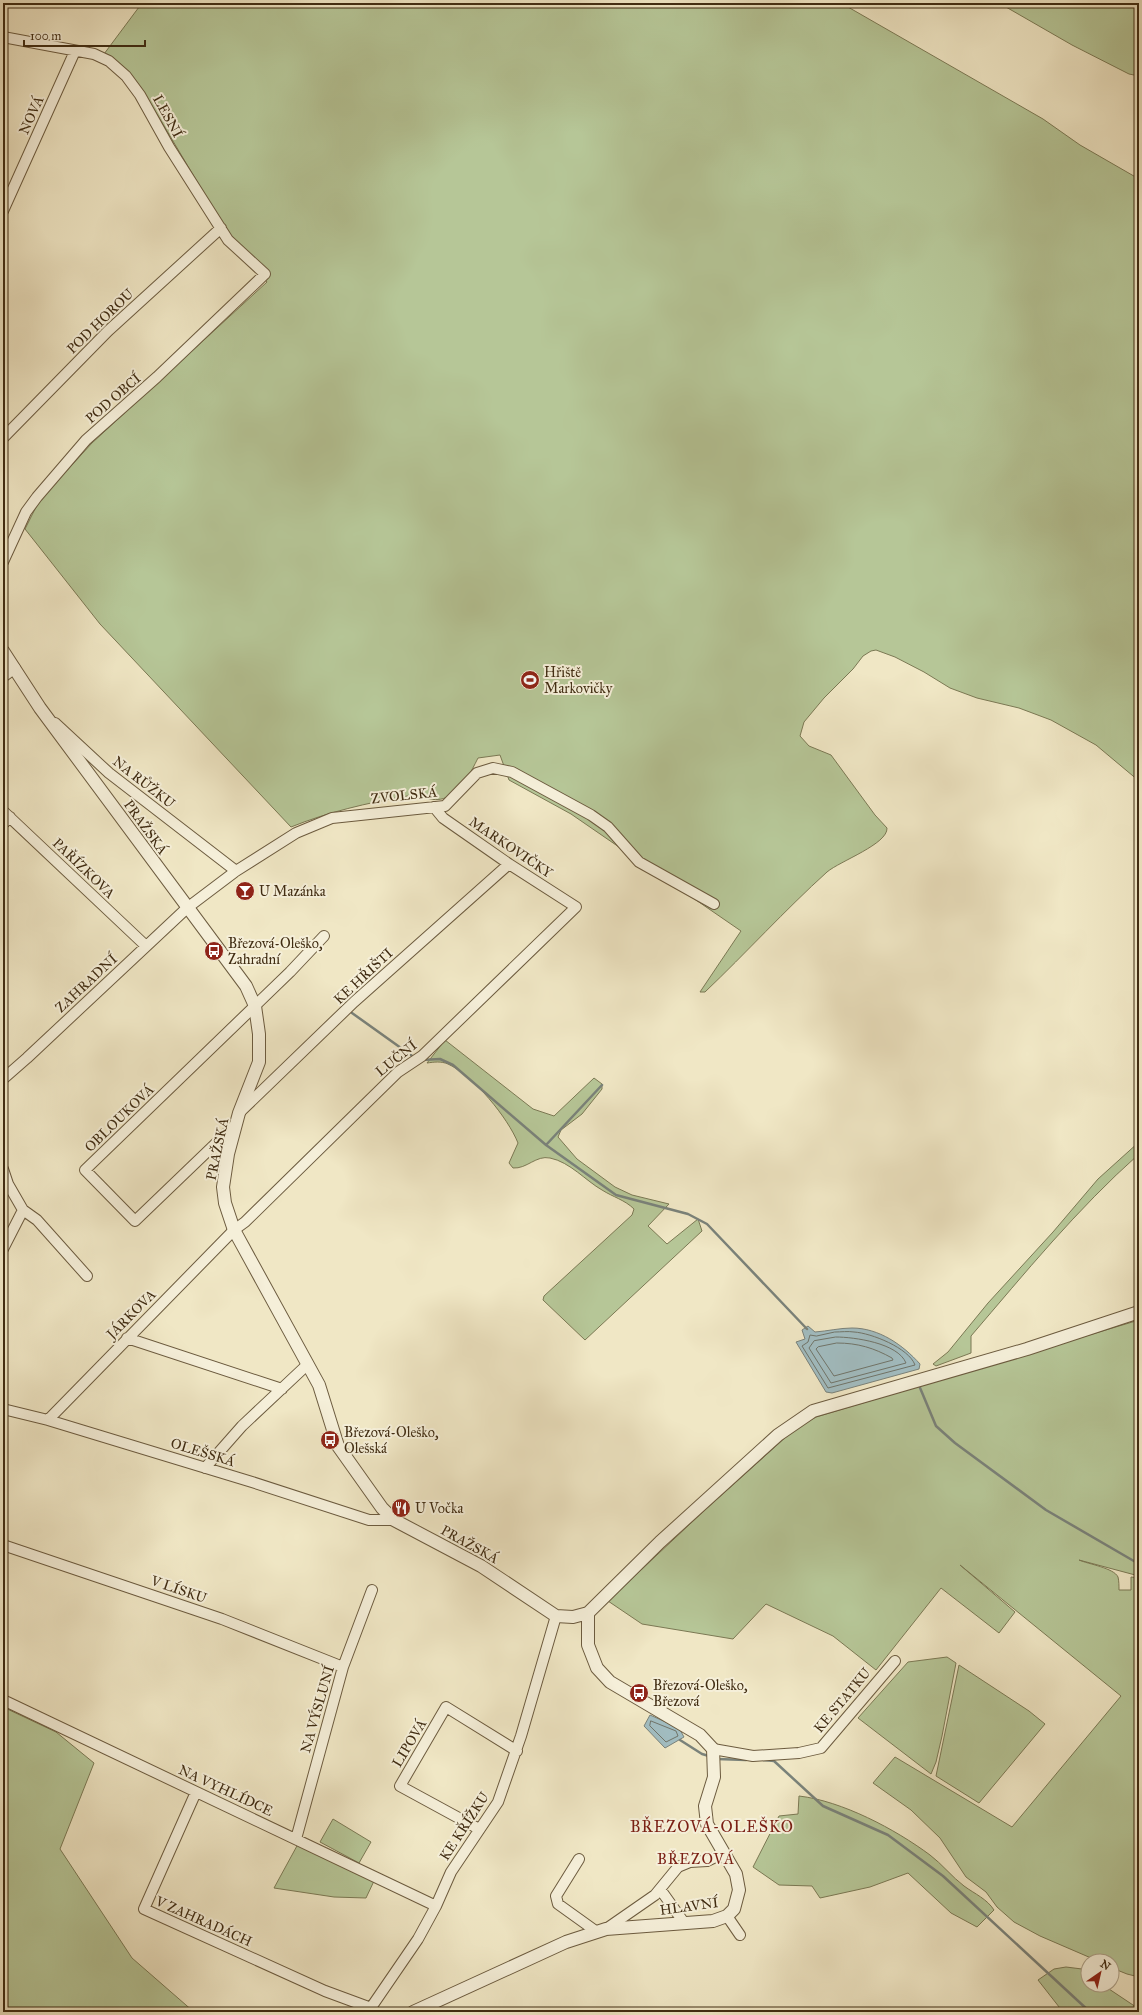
<svg xmlns="http://www.w3.org/2000/svg" width="1142" height="2015" viewBox="0 0 1142 2015" font-family="'IM FELL Great Primer',serif">
  <style>
    .green { fill: #b6c697; stroke: #7b7954 }
    .water { fill: #a1bcc0; stroke: #7a827a }
    .lines { fill: none; stroke-linecap: round; stroke-linejoin: round }
    .shore { stroke: #707469; stroke-width: 1 }
    .stream { stroke: #7a827a; stroke-width: 2.5 }
    .minor-casing { stroke: #6c5b3f; stroke-width: 12 }
    .tertiary-casing { stroke: #6c5b3f; stroke-width: 14 }
    .minor { stroke: #f5efd9; stroke-width: 10 }
    .tertiary { stroke: #f5efd9; stroke-width: 12 }
    .labels { text-anchor: middle; stroke-width: 4; stroke-linejoin: round; paint-order: stroke }
    .street-label { font-size: 14px; fill: #402c12; stroke: #f5efd9 }
    .poi-label { font-size: 14px; fill: #402c12; stroke: #f5efd9; text-anchor: start }
    .neighbourhood-label { font-size: 15px; letter-spacing: 1px; fill: #7a1f14; stroke: #f5efd9 }
    .quarter-label { font-size: 16px; letter-spacing: 1px; fill: #7a1f14; stroke: #f5efd9 }
  </style>
  <rect width="100%" height="100%" fill="#f0e7c5"/>
  <filter id="stains"><feTurbulence type="fractalNoise" baseFrequency=".005" numOctaves="4"/><feColorMatrix values="0 0 0 0 .2 0 0 0 0 .09 0 0 0 0 .02 0 0 0 .5 -.17"/></filter>
  <radialGradient id="worn" r=".72"><stop offset=".6" stop-color="#630" stop-opacity="0"/><stop offset="1" stop-color="#630" stop-opacity=".3"/></radialGradient>
  <path class="green" d="M 142,3 L 841,3 L 1043,119 L 1080,145 L 1139,179 L 1139,781 L 1096,745 L 1051,720 L 1019,708 L 977,698 L 950,688 L 924,672 L 895,657 L 876,650 L 871,651 L 863,656 L 853,669 L 824,698 L 804,722 L 800,736 L 809,746 L 831,755 L 875,815 L 887,828 C 888,844 840,861 827,872 C 785,910 746,953 705,992 L 700,992 L 741,931 L 571,814 L 509,780 L 500,755 L 478,758 C 471,772 463,788 449,796 C 434,805 421,794 407,796 C 367,803 328,812 291,827 L 100,624 L 25,529 L 39,501 L 92,443 L 267,282 L 230,237 L 142,89 L 127,71 L 104,54 Z
    M 999,3 L 1139,3 L 1139,76 L 1129,74 L 1072,45 Z
    M 445,1040 L 533,1109 L 554,1116 L 594,1078 L 602,1084 L 602,1089 L 582,1114 L 561,1130 L 558,1137 L 577,1159 L 615,1187 L 632,1195 L 669,1204 L 648,1226 L 667,1244 L 698,1219 L 702,1231 L 585,1340 L 543,1300 L 544,1296 L 632,1215 L 634,1209 C 625,1200 613,1197 602,1190 C 586,1181 570,1162 550,1158 C 536,1155 527,1169 513,1168 L 509,1163 L 518,1143 C 508,1118 474,1076 448,1064 C 441,1061 434,1062 427,1063 Z
    M 1139,1142 L 1139,1154 C 1077,1209 1025,1273 971,1336 L 971,1353 L 936,1366 L 933,1364 L 948,1352 L 988,1303 L 1053,1232 L 1098,1179 Z
    M 1139,1320 L 1139,1576 L 1079,1560 C 1088,1564 1114,1568 1118,1577 C 1119,1581 1119,1586 1119,1590 L 1131,1590 L 1131,1577 L 1139,1578 L 1139,1691 L 1136,1693 L 1139,1698 L 1139,1977 L 1127,1974 L 1112,1968 L 1112,1961 L 1098,1961 L 1040,1936 L 1014,1922 L 997,1907 L 986,1892 L 966,1877 L 940,1838 L 911,1810 L 873,1783 L 895,1757 L 1012,1827 L 1121,1696 L 960,1565 L 1015,1612 L 999,1633 L 941,1588 L 876,1670 L 833,1636 L 766,1604 L 733,1639 L 642,1624 L 608,1601 L 707,1508 L 796,1428 L 816,1417 Z
    M 947,1657 L 956,1663 L 942,1736 L 936,1762 L 931,1774 L 858,1718 L 908,1662 Z
    M 959,1665 L 1029,1711 L 1045,1724 L 979,1803 L 936,1776 Z
    M 3,1707 L 56,1732 L 94,1763 L 60,1849 L 132,1958 L 194,2012 L 3,2012 Z
    M 799,1796 C 842,1801 895,1829 930,1855 C 942,1864 952,1877 964,1886 C 975,1894 987,1899 994,1910 L 977,1927 L 951,1913 L 908,1873 L 870,1887 L 820,1898 L 812,1886 L 779,1885 L 753,1867 L 779,1816 L 798,1814 Z
    M 333,1819 L 371,1842 L 359,1863 L 320,1842 Z
    M 298,1844 L 374,1881 L 366,1898 L 334,1897 L 274,1888 Z
    M 1066,1967 L 1082,1969 L 1088,1974 L 1088,1985 L 1103,1985 L 1139,2009 L 1139,2012 L 1063,2012 L 1038,1980 L 1054,1969 Z"/>
  <path class="water" d="M 808,1326 L 815,1332 C 828,1331 840,1328 852,1328 C 879,1328 903,1345 920,1364 L 919,1369 L 832,1393 L 826,1392 L 796,1342 L 805,1339 L 802,1330 Z
    M 650,1715 L 679,1728 L 684,1737 L 665,1748 L 644,1726 Z"/>
  <g class="lines">
    <path class="shore" d="M 835,1332 C 841,1332 848,1331 854,1332 C 871,1333 909,1348 915,1365 L 828,1388 L 802,1346 L 808,1342 L 810,1335 L 816,1336 Z
      M 836,1337 C 854,1337 898,1343 906,1363 L 831,1383 L 809,1348 L 814,1341 Z
      M 837,1343 C 858,1343 874,1348 892,1358 L 893,1360 L 834,1376 L 816,1349 L 818,1347 Z
      M 651,1721 L 676,1731 L 678,1736 L 666,1742 L 650,1726 Z"/>
    <path class="stream" d="M 352,1013 L 415,1058
      M 421,1060 L 440,1059 L 453,1065 L 546,1145 L 616,1195 L 688,1214 L 707,1224 L 807,1329
      M 546,1145 L 602,1085
      M 918,1383 L 936,1426 L 955,1443 L 1046,1510 L 1139,1564
      M 680,1740 L 702,1754 L 709,1756
      M 717,1759 L 746,1760
      M 763,1760 L 774,1761 L 823,1806 L 888,1835 L 943,1876 L 1090,2012"/>
    <defs>
      <path id="minor" d="M 3,37 L 94,54 L 109,61 L 126,76 L 140,95 L 169,147 L 228,240 L 265,274 L 157,377 L 86,440 L 37,497 L 26,512 L 3,562
        M 3,211 L 75,51
        M 3,438 L 108,331 L 221,228
        M 3,677 L 15,668
        M 55,723 L 109,773 L 236,871
        M 3,811 L 146,946
        M 3,824 L 10,817
        M 3,1079 L 27,1058 L 187,908 L 236,871 L 296,833 L 332,818 L 445,806 L 477,773 L 493,768 L 512,772 L 591,815 L 608,827 L 639,862 L 714,904
        M 240,1112 L 354,1002 L 509,864
        M 236,1124 L 135,1221 L 85,1170 L 290,972 L 324,936
        M 3,1169 L 8,1184 L 23,1210 L 3,1249
        M 23,1210 L 37,1220 L 87,1276
        M 127,1338 L 282,1389
        M 3,1409 L 48,1420 L 252,1482 L 369,1520 L 394,1520
        M 48,1420 L 234,1230 L 245,1222 L 398,1072 L 422,1056 L 576,907 L 509,864 L 443,818 L 434,807
        M 205,1468 L 242,1426 L 308,1364
        M 3,1545 L 222,1619 L 343,1667
        M 3,1700 L 436,1906
        M 713,1749 L 753,1756 L 799,1753 L 821,1748 L 895,1661
        M 196,1792 L 144,1909 L 325,1991 L 371,2008
        M 479,1829 L 400,1786 L 446,1707 L 517,1751
        M 296,1839 L 343,1667 L 372,1590
        M 579,1859 L 556,1896 L 558,1904 L 597,1932
        M 660,1889 L 685,1924
        M 727,1916 L 740,1935
        M 606,1929 L 655,1895 L 678,1867 L 690,1862 L 707,1861 L 724,1853
        M 368,2012 L 418,1939 L 436,1906 L 451,1872 L 498,1802 L 521,1736 L 556,1616"/>
      <path id="tertiary" d="M 3,651 L 40,708 L 246,986 L 255,1006 L 259,1034 L 259,1062 L 239,1113 L 228,1154 L 223,1187 L 225,1203 L 234,1230 L 319,1385 L 338,1446 L 382,1508 L 394,1520 L 481,1566 L 556,1616 L 573,1617 L 588,1613
        M 588,1613 L 660,1542 L 778,1435 L 813,1411 L 1027,1349 L 1139,1312
        M 413,2012 L 566,1942 L 606,1929 L 713,1921 L 727,1916 L 734,1909 L 739,1890 L 736,1874 L 707,1824 L 705,1806 L 714,1777 L 713,1749 L 700,1735 L 610,1682 L 597,1668 L 588,1645 L 588,1613"/>
    </defs>
    <use href="#minor" class="minor-casing"/>
    <use href="#tertiary" class="tertiary-casing"/>
    <use href="#minor" class="minor"/>
    <use href="#tertiary" class="tertiary"/>
  </g>
  <defs>
    <symbol id="stadium-disc" viewBox="-11 -11 22 22"><circle r="9.5" fill="#8f2418" stroke="#f5efd9"/><path d="M0-5a6.5 5 0 1 0 0 10a6.5 5 0 1 0 0-10ZM-3.5-1.8h7v3.6h-7Z" fill="#fff"/></symbol>
    <symbol id="bar-disc" viewBox="-11 -11 22 22"><circle r="9.5" fill="#8f2418" stroke="#f5efd9"/><path d="M-6-5H6L.8 .8V4.5H3.5V6h-7V4.5H-.8V.8Z" fill="#fff"/></symbol>
    <symbol id="bus-disc" viewBox="-11 -11 22 22"><circle r="9.5" fill="#8f2418" stroke="#f5efd9"/><path d="M-5-6H5V4H4V6H2V4H-2V6H-4V4H-5ZM-3.5-4V0h7V-4ZM-3.5 1.2v1.5H-2V1.2ZM2 1.2v1.5H3.5V1.2Z" fill="#fff"/></symbol>
    <symbol id="restaurant-disc" viewBox="-11 -11 22 22"><circle r="9.5" fill="#8f2418" stroke="#f5efd9"/><path d="M-5-6h1v4h1v-4h1v4h1v-4h1v5L-1.5 .5V6h-2V.5L-5-1ZM5-6V6H3V1.5H1.5Q1.5-4 5-6Z" fill="#fff"/></symbol>
  </defs>
  <g fill-rule="evenodd">
    <use href="#stadium-disc" x="519" y="669" width="22" height="22"/>
    <use href="#bar-disc" x="234" y="880" width="22" height="22"/>
    <use href="#bus-disc" x="203" y="940" width="22" height="22"/>
    <use href="#bus-disc" x="319" y="1429" width="22" height="22"/>
    <use href="#restaurant-disc" x="390" y="1497" width="22" height="22"/>
    <use href="#bus-disc" x="628" y="1682" width="22" height="22"/>
  </g>
  <g class="labels">
    <g class="street-label">
      <text transform="translate(31 115) rotate(-66)" y="5">NOVÁ</text>
      <text transform="translate(168 116) rotate(61)" y="5">LESNÍ</text>
      <text transform="translate(100 321) rotate(-44)" y="5">POD HOROU</text>
      <text transform="translate(113 398) rotate(-41)" y="5">POD OBCÍ</text>
      <text transform="translate(144 782) rotate(38)" y="5">NA RŮŽKU</text>
      <text transform="translate(404 795) rotate(-6)" y="5">ZVOLSKÁ</text>
      <text transform="translate(146 827) rotate(54)" y="5">PRAŽSKÁ</text>
      <text transform="translate(511 847) rotate(34)" y="5">MARKOVIČKY</text>
      <text transform="translate(84 868) rotate(44)" y="5">PAŘÍZKOVA</text>
      <text transform="translate(363 976) rotate(-43)" y="5">KE HŘIŠTI</text>
      <text transform="translate(86 983) rotate(-43)" y="5">ZAHRADNÍ</text>
      <text transform="translate(396 1058) rotate(-39)" y="5">LUČNÍ</text>
      <text transform="translate(119 1118) rotate(-44)" y="5">OBLOUKOVÁ</text>
      <text transform="translate(217 1149) rotate(-78)" y="5">PRAŽSKÁ</text>
      <text transform="translate(131 1314) rotate(-45)" y="5">JÁRKOVA</text>
      <text transform="translate(203 1452) rotate(17)" y="5">OLEŠSKÁ</text>
      <text transform="translate(470 1544) rotate(29)" y="5">PRAŽSKÁ</text>
      <text transform="translate(179 1589) rotate(19)" y="5">V LÍSKU</text>
      <text transform="translate(842 1700) rotate(-50)" y="5">KE STATKU</text>
      <text transform="translate(317 1709) rotate(-74)" y="5">NA VÝSLUNÍ</text>
      <text transform="translate(409 1743) rotate(-59)" y="5">LIPOVÁ</text>
      <text transform="translate(226 1790) rotate(25)" y="5">NA VYHLÍDCE</text>
      <text transform="translate(464 1826) rotate(-57)" y="5">KE KŘÍŽKU</text>
      <text transform="translate(689 1906) rotate(-8)" y="5">HLAVNÍ</text>
      <text transform="translate(204 1921) rotate(24)" y="5">V ZAHRADÁCH</text>
    </g>
    <g class="poi-label">
      <text x="544" y="677">Hřiště<tspan x="544" dy="16">Markovičky</tspan></text>
      <text x="259" y="896">U Mazánka</text>
      <text x="228" y="948">Březová-Oleško,<tspan x="228" dy="16">Zahradní</tspan></text>
      <text x="344" y="1437">Březová-Oleško,<tspan x="344" dy="16">Olešská</tspan></text>
      <text x="415" y="1513">U Vočka</text>
      <text x="653" y="1690">Březová-Oleško,<tspan x="653" dy="16">Březová</tspan></text>
    </g>
    <g class="neighbourhood-label">
      <text x="696" y="1864">BŘEZOVÁ</text>
    </g>
    <g class="quarter-label">
      <text x="712" y="1832">BŘEZOVÁ-OLEŠKO</text>
    </g>
  </g>
  <rect width="1142" height="2015" fill="none" stroke="#f0e7c5" stroke-width="16"/>
  <rect x="4" y="4" width="1134" height="2007" fill="none" stroke="#402c12" stroke-width="2"/>
  <rect x="8" y="8" width="1126" height="1999" fill="none" stroke="#402c12"/>
  <g transform="translate(1100 1973) rotate(34)"><circle r="19" fill="#f5efd9" stroke="#ada189"/>
  <path d="M0-3L7 15L0 10L-7 15Z" fill="#8f2418"/>
  <text y="-6" font-size="11" font-weight="bold" text-anchor="middle" fill="#402c12">N</text>
  </g>
  <path d="M24 40v6h121v-6" fill="none" stroke="#402c12" stroke-width="2"/>
  <text x="30" y="40" font-size="12" fill="#402c12" stroke="#f5efd9" stroke-width="3" paint-order="stroke">100 m</text>
  <rect width="100%" height="100%" filter="url(#stains)"/>
  <rect width="100%" height="100%" fill="url(#worn)"/>
</svg>
